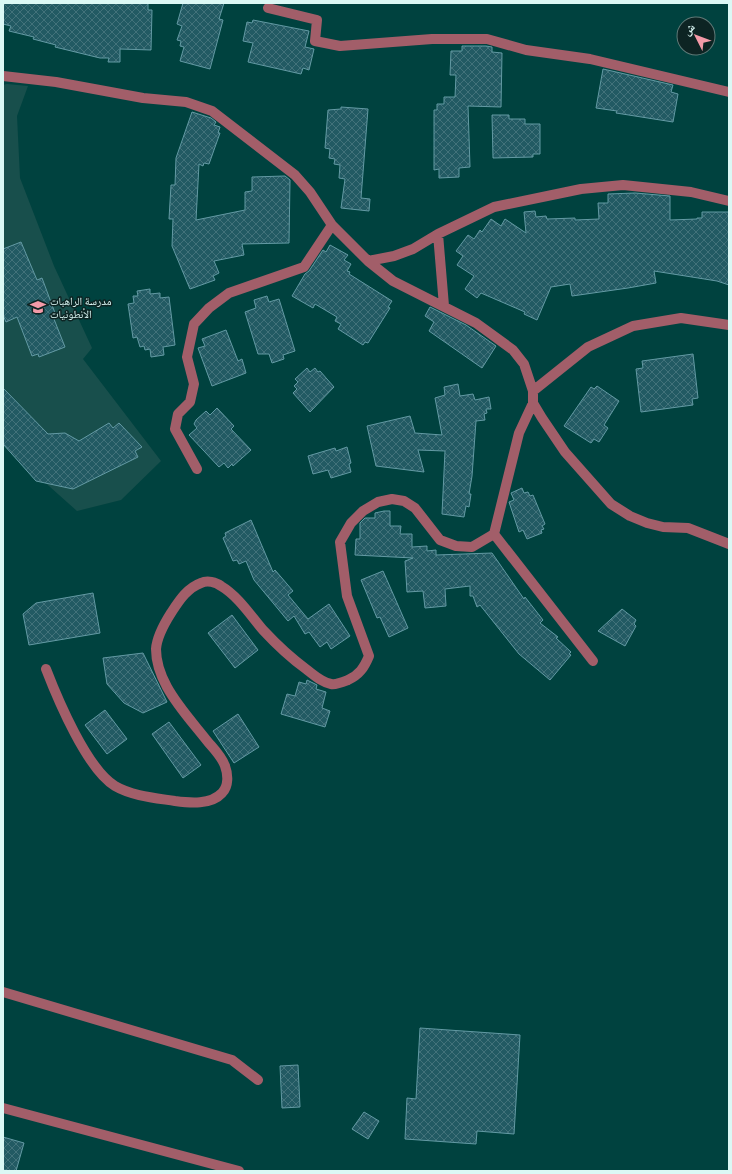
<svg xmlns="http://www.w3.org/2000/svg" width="732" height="1174" viewBox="0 0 732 1174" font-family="Figtree,'Noto Naskh Arabic',sans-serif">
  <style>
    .built { fill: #184f4c }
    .building { fill: url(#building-cross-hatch); stroke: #639aa4 }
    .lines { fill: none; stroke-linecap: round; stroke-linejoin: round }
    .minor { stroke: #a25e69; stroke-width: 10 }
    .tertiary { stroke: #a25e69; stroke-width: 10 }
    .labels { text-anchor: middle; stroke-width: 3; stroke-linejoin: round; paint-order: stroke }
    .poi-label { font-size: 11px; fill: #dbf8f5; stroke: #0d2423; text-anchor: start }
  </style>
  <defs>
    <pattern id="building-cross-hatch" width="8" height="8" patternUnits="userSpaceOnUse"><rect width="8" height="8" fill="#225a63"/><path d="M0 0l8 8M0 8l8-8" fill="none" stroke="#42727a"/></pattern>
  </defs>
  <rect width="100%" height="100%" fill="#00423f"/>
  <path class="built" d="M 7,84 L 28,86 L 17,116 L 20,178 L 54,266 L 92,348 L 83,359 L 161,461 L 121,500 L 77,511 L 3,445 L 3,85 Z"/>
  <path class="building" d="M 3,3 L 148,3 L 148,10 L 152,10 L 151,50 L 120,49 L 120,62 L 108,62 L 109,58 L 100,58 L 55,47 L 56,45 L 33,39 L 34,37 L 9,31 L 11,26 L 3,24 Z
    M 183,3 L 224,3 L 219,19 L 223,20 L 210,69 L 180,61 L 184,47 L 180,46 L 181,41 L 177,40 L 182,26 L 177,24 Z
    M 253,20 L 309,31 L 305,47 L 314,49 L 309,70 L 303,68 L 301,74 L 248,62 L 253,43 L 243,41 L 247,22 L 252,23 Z
    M 462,46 L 486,46 L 492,47 L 492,52 L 502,53 L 501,107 L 468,106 L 470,167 L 459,168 L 459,177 L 439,178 L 439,169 L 434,170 L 434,110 L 437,110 L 437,104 L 444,104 L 444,97 L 455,97 L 456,75 L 450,75 L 451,51 L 462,51 Z
    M 603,69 L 673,85 L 671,92 L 678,94 L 673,122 L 616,113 L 617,111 L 596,108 Z
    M 341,107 L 368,109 L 361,198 L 370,199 L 369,211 L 341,208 L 345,179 L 339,178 L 340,165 L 334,164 L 335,159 L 329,158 L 330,149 L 325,148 L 328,110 L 341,109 Z
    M 192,112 L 211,118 L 216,122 L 214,125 L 220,127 L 218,133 L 220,133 L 209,164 L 204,163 L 203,166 L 199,164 L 196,220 L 245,210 L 245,192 L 252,191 L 252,177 L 285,176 L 290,180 L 289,243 L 242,244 L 244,255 L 214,261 L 219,273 L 213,276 L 215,280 L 190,289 L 172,246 L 173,219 L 169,219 L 171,185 L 175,185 L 176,158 Z
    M 492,115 L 509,115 L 509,119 L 525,119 L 525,124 L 540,124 L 540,154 L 533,154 L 533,157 L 493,158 Z
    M 635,193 L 670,196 L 670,220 L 697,219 L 697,218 L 702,218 L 702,212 L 729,212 L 729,285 L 717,281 L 654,271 L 656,283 L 628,288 L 572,296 L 570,284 L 551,287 L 537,320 L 524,314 L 525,312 L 481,293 L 477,298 L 465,289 L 474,276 L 457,265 L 463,256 L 456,251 L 468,235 L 474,239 L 480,230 L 482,232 L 491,219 L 501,226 L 505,219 L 526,233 L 524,212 L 535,211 L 536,217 L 546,216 L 547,219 L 575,218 L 575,220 L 599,219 L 598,203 L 608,203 L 608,194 Z
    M 21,242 L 37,280 L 42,278 L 55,313 L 52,314 L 65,347 L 39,357 L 38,354 L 32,356 L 17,317 L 6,322 L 3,315 L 3,249 Z
    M 330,245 L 348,255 L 344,260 L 351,264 L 347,271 L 350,272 L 349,274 L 392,301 L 388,307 L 390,308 L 368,343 L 365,342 L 363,345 L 338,329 L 341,324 L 335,321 L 337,317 L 315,304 L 313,308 L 292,296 L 305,274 L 309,271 L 323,250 L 326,252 Z
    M 150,289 L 150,294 L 160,293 L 160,298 L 169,297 L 175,345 L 163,347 L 164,355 L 151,357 L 150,349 L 145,350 L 144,346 L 140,347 L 137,337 L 133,338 L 128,304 L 134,303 L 133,296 L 138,296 L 137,291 Z
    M 267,296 L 269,302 L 279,299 L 295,351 L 283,355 L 284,359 L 272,363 L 269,354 L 258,354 L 245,312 L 256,308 L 254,300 Z
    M 430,307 L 466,325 L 496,346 L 482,368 L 429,331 L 434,322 L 425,316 Z
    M 226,330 L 238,361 L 242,359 L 246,373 L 212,386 L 198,348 L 205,346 L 202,339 Z
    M 693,354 L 698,398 L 692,399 L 693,405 L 641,412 L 636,369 L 643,368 L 642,361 Z
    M 307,368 L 310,372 L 315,368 L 318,372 L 320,371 L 334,387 L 310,412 L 293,393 L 297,389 L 294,386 L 298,382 L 295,379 Z
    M 458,384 L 460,396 L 473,394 L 475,400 L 489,397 L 491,409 L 486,409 L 487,413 L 484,414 L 485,420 L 476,421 L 472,476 L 469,494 L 471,494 L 469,507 L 466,506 L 464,517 L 442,514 L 445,451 L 418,450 L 424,472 L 376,466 L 367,426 L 410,416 L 415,433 L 442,435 L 435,398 L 445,395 L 444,387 Z
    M 597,386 L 619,401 L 604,425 L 608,428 L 599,442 L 594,439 L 591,443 L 564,426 L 591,387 L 594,389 Z
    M 3,388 L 48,434 L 65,433 L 79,441 L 109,423 L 113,428 L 119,423 L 142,447 L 135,451 L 138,457 L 73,489 L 36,481 L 3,444 Z
    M 217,408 L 234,426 L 231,429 L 251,450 L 233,466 L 232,464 L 228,468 L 224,463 L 219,467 L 189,435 L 197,428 L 194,424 L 196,420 L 206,411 L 210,415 Z
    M 347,447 L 351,463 L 349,464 L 351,472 L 331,478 L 328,470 L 313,474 L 308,456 L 335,448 L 336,451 Z
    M 522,488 L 524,493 L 528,492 L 530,496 L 533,495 L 545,524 L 542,526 L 544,529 L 541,530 L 542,533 L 527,539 L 523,530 L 519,532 L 509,502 L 514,500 L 511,493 Z
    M 384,511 L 390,511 L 390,526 L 401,526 L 400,534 L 412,534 L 412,547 L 427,546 L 427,551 L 436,550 L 436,555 L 492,553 L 524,599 L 525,597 L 543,620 L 540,623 L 558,637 L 556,638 L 571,652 L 569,654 L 571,655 L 550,680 L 519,654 L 480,605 L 477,607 L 473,596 L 470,596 L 470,586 L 445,589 L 446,606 L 425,608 L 423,591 L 407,592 L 405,561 L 413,558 L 355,555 L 356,539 L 360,539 L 360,523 L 365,518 L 375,518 L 375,513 Z
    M 251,520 L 273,572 L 275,570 L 293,591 L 288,595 L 308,619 L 329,604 L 350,636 L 331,649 L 327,642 L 320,647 L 309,632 L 305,634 L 294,616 L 288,621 L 254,580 L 246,561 L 239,564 L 237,560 L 233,561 L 223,538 L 226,536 L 225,533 Z
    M 383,571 L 408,628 L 389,637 L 380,617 L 377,618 L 361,580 Z
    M 93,593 L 100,633 L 29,645 L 23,614 L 36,603 Z
    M 622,609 L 636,620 L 634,624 L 636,626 L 625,646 L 598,631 Z
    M 232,615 L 258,650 L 235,668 L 208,633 Z
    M 143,653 L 167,702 L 143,713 L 124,703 L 107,684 L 103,658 Z
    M 307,680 L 317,685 L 316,689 L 326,692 L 322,708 L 330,711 L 325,727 L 281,714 L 287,694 L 295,696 L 299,682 L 306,684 Z
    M 105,710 L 127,739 L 107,754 L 85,725 Z
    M 238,714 L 259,747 L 234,763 L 213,731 Z
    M 169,722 L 201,765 L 183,778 L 152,734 Z
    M 420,1028 L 520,1035 L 514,1134 L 477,1131 L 476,1144 L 405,1139 L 407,1098 L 416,1099 Z
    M 298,1065 L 300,1107 L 282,1108 L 280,1066 Z
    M 364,1112 L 379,1121 L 368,1139 L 352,1129 Z
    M 3,1137 L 24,1143 L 16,1171 L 3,1170 Z"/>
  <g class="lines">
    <path class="minor" d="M 268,8 L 317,20 L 315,41 L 340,46 L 432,39 L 487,39 L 526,50 L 590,59 L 729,92
      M 3,76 L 56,82 L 143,98 L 186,102 L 212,111 L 295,175 L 310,192 L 332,225 L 368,261 L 393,281 L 476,323 L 513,350 L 524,364 L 533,391 L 533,403 L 542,418 L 565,452 L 611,504 L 630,516 L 647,523 L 663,527 L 688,528 L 729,544
      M 438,234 L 444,306
      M 368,261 L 394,256 L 413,249 L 438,234 L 494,207 L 581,189 L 623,185 L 691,192 L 729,201
      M 533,391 L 588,347 L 633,326 L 681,318 L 729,325
      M 197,469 L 175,429 L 178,414 L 190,402 L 194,384 L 187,357 L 194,324 L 209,308 L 229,293 L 304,267 L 332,225
      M 494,534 L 593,661
      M 46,669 C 58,700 87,769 115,786 C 132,796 156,798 175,801 C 190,803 211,805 222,793 C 229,786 228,774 225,766 C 222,757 214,749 208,742 C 194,724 178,707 167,687 C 161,676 156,662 156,649 C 157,636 164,624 171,613 C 179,601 187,588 201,583 C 207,580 216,582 221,586 C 238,596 251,616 263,630 C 276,644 291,658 306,669 C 314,675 321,682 331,684 C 336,685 343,682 348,680 C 359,675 364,668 369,656 L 347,596 L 340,542 L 351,523 L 363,511 L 378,502 L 392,499 L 404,501 L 415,508 L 440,540 L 456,546 L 472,547 L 494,534 L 519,433 L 533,403
      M 3,992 L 232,1060 L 258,1080"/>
    <path class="tertiary" d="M 3,1108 L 239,1171"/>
  </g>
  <defs>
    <symbol id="school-bare" viewBox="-9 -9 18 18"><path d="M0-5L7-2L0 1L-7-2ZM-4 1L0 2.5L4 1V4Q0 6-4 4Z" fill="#f39aa8" stroke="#0d2423" stroke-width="2.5" paint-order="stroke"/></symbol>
  </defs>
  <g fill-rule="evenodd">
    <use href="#school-bare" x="27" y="296" width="22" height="22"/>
  </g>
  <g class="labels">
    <g class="poi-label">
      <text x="50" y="305">مدرسة الراهبات<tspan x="50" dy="13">الأنطونيات</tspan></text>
    </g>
  </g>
  <rect width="732" height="1174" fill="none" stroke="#dbf8f5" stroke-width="8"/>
  <g transform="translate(696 36) rotate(312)"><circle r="19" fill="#0d2423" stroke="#5f7977"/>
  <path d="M0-3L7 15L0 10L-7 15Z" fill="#f39aa8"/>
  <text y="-6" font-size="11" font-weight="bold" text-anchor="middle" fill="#dbf8f5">ش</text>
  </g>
</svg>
